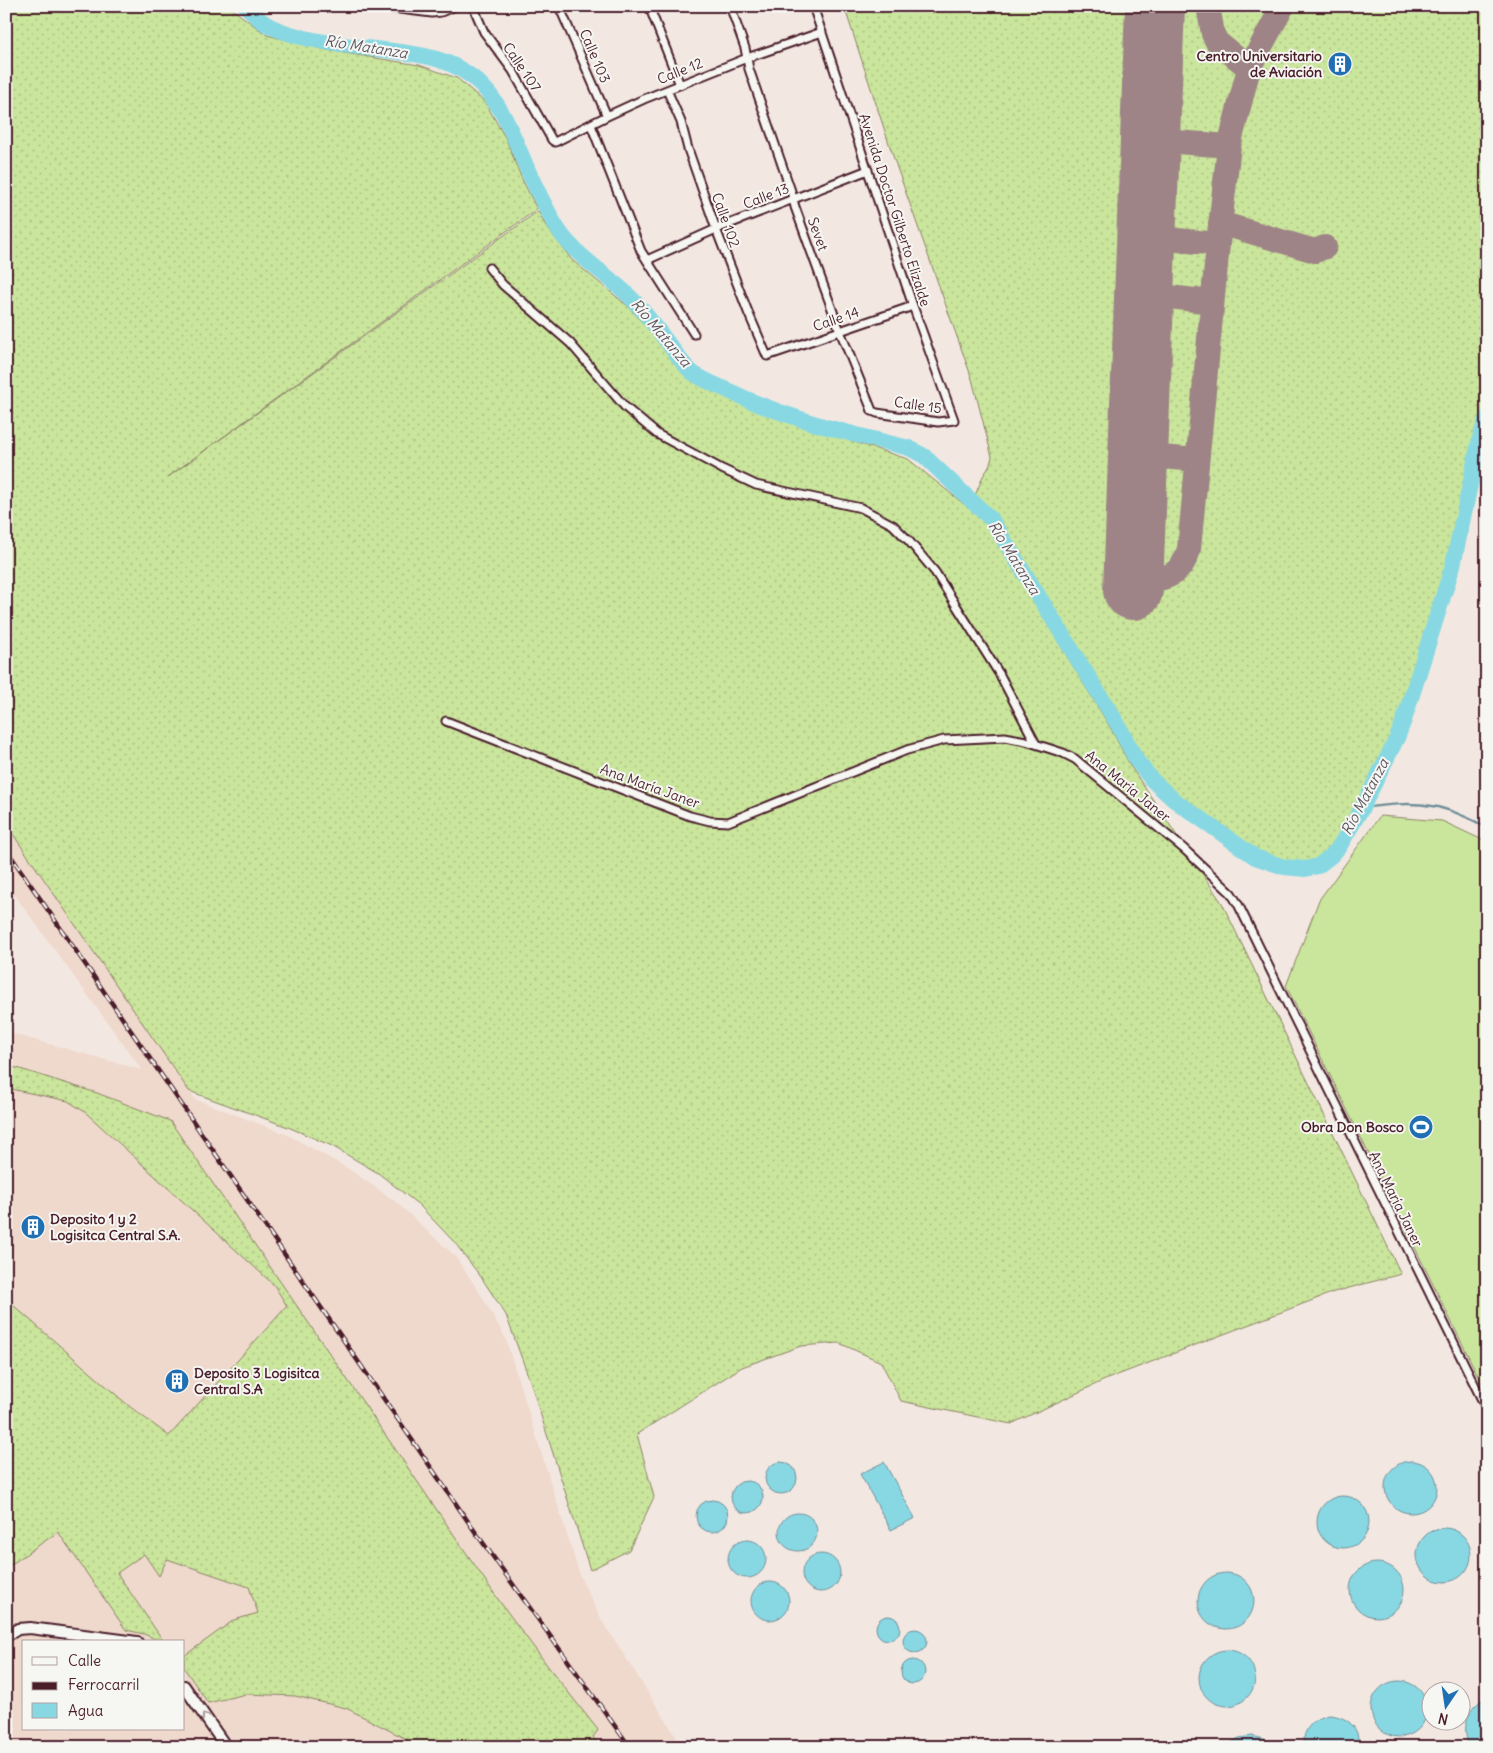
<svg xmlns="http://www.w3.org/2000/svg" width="1493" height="1753" viewBox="0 0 1493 1753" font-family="Delius,sans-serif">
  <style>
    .built { fill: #efd8cc; fill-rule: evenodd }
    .grass { fill: url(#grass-dots); stroke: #8a8264 }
    .pitch { fill: #cae59c; stroke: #8a8264 }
    .water { fill: #88d8e3; stroke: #6f8e99 }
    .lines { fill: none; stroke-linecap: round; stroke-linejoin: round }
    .stream { stroke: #6f8e99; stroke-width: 2.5 }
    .river { stroke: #88d8e3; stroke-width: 16 }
    .taxiway { stroke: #9e8486; stroke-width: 24 }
    .runway { stroke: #9e8486; stroke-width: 60 }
    .street-casing { stroke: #4a1f2b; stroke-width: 11 }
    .secondary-casing { stroke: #4a1f2b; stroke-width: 14 }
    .street { stroke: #f6f6f2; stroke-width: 7 }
    .secondary { stroke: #f6f6f2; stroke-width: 10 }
    .rail-casing { stroke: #4a1f2b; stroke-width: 4.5 }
    .rail { stroke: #f6f6f2; stroke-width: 2.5; stroke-dasharray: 8; stroke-linecap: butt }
    .oneway { stroke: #a99598 }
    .labels { text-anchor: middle; stroke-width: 4; stroke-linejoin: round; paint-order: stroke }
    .street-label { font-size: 14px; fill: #4a1f2b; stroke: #f6f6f2 }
    .poi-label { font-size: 14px; font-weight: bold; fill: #4a1f2b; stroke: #f6f6f2; text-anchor: end }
    .water-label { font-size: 15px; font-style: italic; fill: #5d5662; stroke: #f6f6f2 }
  </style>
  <defs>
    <pattern id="grass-dots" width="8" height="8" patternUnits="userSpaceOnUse" patternTransform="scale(1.25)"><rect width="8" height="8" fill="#cae59c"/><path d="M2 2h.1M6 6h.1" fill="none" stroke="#afc487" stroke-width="1.8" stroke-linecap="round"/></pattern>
  </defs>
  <rect width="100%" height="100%" fill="#f3e8e1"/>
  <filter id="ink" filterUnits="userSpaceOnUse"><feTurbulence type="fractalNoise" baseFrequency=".02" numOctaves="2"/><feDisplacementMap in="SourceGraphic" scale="10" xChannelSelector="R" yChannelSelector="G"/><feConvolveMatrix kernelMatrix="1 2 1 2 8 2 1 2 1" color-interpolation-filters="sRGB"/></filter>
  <g filter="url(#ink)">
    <path class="built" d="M 6,824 L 195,1099 L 288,1135 L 347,1168 L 395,1201 L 455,1256 L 480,1293 L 505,1337 L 580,1576 L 601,1619 L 683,1747 L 6,1747 L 6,1032 L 142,1070 L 6,883 ZM 24,1642 L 184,1642 L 184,1729 L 24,1729 Z"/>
    <path class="grass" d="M 6,6 L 228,6 L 267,35 L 326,50 L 419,65 L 457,78 L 485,102 L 506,139 L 521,177 L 537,209 L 168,477 L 538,211 L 546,226 L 572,260 L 629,307 L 688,375 L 751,406 L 851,441 L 908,459 L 985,521 L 1110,727 L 1131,767 L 1222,903 L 1401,1274 L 1334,1292 L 1198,1344 L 1107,1379 L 1011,1424 L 901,1401 L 881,1362 L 839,1343 L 801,1346 L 742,1367 L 637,1434 L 654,1497 L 629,1550 L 590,1570 L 530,1381 L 506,1315 L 481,1277 L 455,1243 L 419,1205 L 378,1173 L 332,1146 L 288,1127 L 189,1091 L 6,824 Z
      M 844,6 L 1487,6 L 1487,418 L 1480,438 L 1453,565 L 1404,720 L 1397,738 L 1362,808 L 1339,847 L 1331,856 L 1318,866 L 1305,869 L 1284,867 L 1255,857 L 1174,800 L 1152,780 L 1137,761 L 1117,723 L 991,519 L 972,503 L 983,476 L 989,467 L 992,457 L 972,379 L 895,162 Z
      M 6,1066 L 17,1068 L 97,1093 L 170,1121 L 500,1602 L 550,1669 L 598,1730 L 593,1737 L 599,1747 L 414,1747 L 406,1739 L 346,1708 L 295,1696 L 246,1694 L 208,1703 L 184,1668 L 184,1656 L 234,1620 L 258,1613 L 249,1587 L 167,1559 L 159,1576 L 144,1554 L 117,1573 L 164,1642 L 162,1642 L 144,1634 L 126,1630 L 58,1532 L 6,1568 L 6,1299 L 129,1406 L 169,1436 L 287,1306 L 274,1285 L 85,1112 L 68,1101 L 6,1088 Z"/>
    <path class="pitch" d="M 1380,816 L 1442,821 L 1487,842 L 1487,1394 L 1286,986 L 1319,900 Z"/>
    <path class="water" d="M1385 1487a26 26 0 1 1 52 0a26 26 0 1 1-52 0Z
      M765 1478a16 16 0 1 1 32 0a16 16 0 1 1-32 0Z
      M 884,1462 L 915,1518 L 891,1530 L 860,1474 Z
      M731 1497a16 16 0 1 1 32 0a16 16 0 1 1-32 0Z
      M1317 1522a26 26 0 1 1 52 0a26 26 0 1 1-52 0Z
      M696 1516a16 16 0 1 1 32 0a16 16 0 1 1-32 0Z
      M779 1532a19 19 0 1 1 38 0a19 19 0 1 1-38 0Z
      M1417 1555a27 27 0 1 1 54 0a27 27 0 1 1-54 0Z
      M728 1559a19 19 0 1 1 38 0a19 19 0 1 1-38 0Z
      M802 1573a19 19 0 1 1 38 0a19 19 0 1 1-38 0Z
      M1350 1590a27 27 0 1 1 54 0a27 27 0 1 1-54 0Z
      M1198 1601a28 28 0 1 1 56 0a28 28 0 1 1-56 0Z
      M751 1601a19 19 0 1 1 38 0a19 19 0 1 1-38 0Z
      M876 1628a12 12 0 1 1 24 0a12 12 0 1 1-24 0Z
      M903 1641a12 12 0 1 1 24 0a12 12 0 1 1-24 0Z
      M1199 1678a28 28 0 1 1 56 0a28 28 0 1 1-56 0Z
      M901 1672a12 12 0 1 1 24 0a12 12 0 1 1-24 0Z
      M1371 1709a28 28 0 1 1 56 0a28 28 0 1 1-56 0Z
      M 1487,1698 L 1487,1747 L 1470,1747 C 1460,1729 1468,1705 1487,1698 Z
      M 1329,1715 C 1346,1716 1361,1727 1358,1747 L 1303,1747 C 1303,1729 1312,1719 1329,1715 Z
      M 1252,1736 L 1264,1739 L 1276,1747 L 1224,1747 L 1239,1738 Z"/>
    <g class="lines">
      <path class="stream" d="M 1362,808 C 1385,805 1410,802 1432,806 C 1451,809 1470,819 1487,827"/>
      <path class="river" d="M 246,6 C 253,14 263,23 272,27 C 305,42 356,47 393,51 C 416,54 441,57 462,70 C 501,93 513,137 530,175 C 537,190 545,206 553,221 C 570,253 602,270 628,295 C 644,310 657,329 671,347 C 678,356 684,366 693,373 C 703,380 716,385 727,390 C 784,418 847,433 909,448 L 924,456 L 991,519 L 1117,723 L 1137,761 L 1152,780 L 1174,800 L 1255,857 L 1284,867 L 1305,869 L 1318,866 L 1331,856 L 1339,847 L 1362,808 L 1397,738 L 1404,720 L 1453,565 L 1480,438 L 1487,418"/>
      <path class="taxiway" d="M 1208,6 L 1213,34 L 1217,42 L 1249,68
        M 1150,140 L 1229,146
        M 1220,223 L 1315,251 L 1325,247
        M 1218,244 L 1229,146 L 1249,68 L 1283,6
        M 1144,294 L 1212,302
        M 1138,455 L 1197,460
        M 1133,581 C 1160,581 1181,579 1189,549 L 1218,244 L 1147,237"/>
      <path class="runway" d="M 1133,590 L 1155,6"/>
      <defs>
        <path id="street" d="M 375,6 L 432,13 L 441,12 L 455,6
          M 473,6 L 484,32 L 513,71 L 552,140 L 555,142 L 607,116 L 644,99 L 747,58 L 822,32
          M 559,6 L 607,116
          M 649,6 L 680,85
          M 730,6 L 745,48 L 749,69 L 791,191 L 795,207 L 840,331 L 871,408 L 872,411 L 877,413 L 938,422 L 954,420 L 913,306 L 813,6
          M 667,90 L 681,122 L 688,149 L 716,229 L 748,312 L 767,356 L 913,306
          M 591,125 L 641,251 L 694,334
          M 647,260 L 716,229 L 868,170
          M 489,268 L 503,285 L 570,343 L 625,407 L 657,434 L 722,469 L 756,485 L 861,508 L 893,525 L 909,541 L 935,572 L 1000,675 L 1036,744
          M 446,721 L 690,816 L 710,821 L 728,822 L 907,750 L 944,740 L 1005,737 L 1026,741 L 1063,753 L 1075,759 L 1184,849 L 1231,893 L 1238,904 L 1487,1410"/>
        <path id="secondary" d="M 6,1636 L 18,1629 L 30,1628 L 137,1642
          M 184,1686 L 226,1747"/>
      </defs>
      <use href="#street" class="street-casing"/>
      <use href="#secondary" class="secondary-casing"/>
      <use href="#street" class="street"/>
      <use href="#secondary" class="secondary"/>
      <defs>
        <path id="rail" d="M 6,849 L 476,1533 L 630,1747"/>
      </defs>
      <use href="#rail" class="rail-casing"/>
      <use href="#rail" class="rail"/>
    </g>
    <defs><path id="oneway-chevron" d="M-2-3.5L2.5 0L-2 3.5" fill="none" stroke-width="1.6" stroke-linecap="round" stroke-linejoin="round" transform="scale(1.25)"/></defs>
    <use class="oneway" href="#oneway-chevron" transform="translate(205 1716) rotate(-124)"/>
  </g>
  <defs>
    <symbol id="building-disc" viewBox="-11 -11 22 22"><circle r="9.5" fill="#1f6fb2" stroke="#f6f6f2"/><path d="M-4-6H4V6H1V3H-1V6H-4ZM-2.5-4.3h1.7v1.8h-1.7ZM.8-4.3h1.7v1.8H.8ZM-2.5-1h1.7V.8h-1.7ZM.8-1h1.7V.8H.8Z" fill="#fff"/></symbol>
    <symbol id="stadium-disc" viewBox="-11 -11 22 22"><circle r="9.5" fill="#1f6fb2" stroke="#f6f6f2"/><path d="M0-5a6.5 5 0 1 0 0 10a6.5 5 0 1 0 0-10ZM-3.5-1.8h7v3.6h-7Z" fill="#fff"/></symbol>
  </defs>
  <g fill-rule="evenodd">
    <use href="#building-disc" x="1326" y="50" width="28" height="28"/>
    <use href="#stadium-disc" x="1407" y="1113" width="28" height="28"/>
    <use href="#building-disc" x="19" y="1213" width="28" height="28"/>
    <use href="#building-disc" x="163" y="1367" width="28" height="28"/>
  </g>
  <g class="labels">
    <g class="street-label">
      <text transform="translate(595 56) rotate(67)" y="5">Calle 103</text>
      <text transform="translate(522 67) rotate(56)" y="5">Calle 107</text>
      <text transform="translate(680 71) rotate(-22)" y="5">Calle 12</text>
      <text transform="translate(766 196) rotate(-21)" y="5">Calle 13</text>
      <text transform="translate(895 210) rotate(72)" y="5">Avenida Doctor Gilberto Elizalde</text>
      <text transform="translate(726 220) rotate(70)" y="5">Calle 102</text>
      <text transform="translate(818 234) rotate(70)" y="5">Sevet</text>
      <text transform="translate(836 319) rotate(-19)" y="5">Calle 14</text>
      <text transform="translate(918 405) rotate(8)" y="5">Calle 15</text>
      <text transform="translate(650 786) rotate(20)" y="5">Ana María Janer</text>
      <text transform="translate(1128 786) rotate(39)" y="5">Ana María Janer</text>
      <text transform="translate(1396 1199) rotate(64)" y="5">Ana María Janer</text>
    </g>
    <g class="poi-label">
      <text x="1322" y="61">Centro Universitario<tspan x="1322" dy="16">de Aviación</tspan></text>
      <text x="1404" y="1132">Obra Don Bosco</text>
      <text x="50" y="1224" text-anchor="start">Deposito 1 y 2<tspan x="50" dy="16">Logisitca Central S.A.</tspan></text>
      <text x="194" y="1378" text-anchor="start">Deposito 3 Logisitca<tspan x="194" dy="16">Central S.A</tspan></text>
    </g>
    <g class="water-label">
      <text transform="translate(366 47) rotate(9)" y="5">Río Matanza</text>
      <text transform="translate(661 333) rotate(50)" y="5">Río Matanza</text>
      <text transform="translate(1014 558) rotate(58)" y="5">Río Matanza</text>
      <text transform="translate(1365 797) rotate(-62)" y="5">Río Matanza</text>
    </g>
  </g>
  <rect width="1493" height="1753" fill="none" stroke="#f6f6f2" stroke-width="25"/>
  <rect x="12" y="12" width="1468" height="1728" fill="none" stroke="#4a1f2b" stroke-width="2" filter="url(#ink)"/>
  <rect x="22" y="1640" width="162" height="90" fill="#f6f6f2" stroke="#b1a0a2"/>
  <rect x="32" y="1657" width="25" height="8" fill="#f6f6f2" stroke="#b1a0a2"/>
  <text x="68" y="1666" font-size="15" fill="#4a1f2b">Calle</text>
  <rect x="32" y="1682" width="25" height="8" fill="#4a1f2b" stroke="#b1a0a2"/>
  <text x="68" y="1690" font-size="15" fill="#4a1f2b">Ferrocarril</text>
  <rect x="32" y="1703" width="25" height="15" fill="#88d8e3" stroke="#b1a0a2"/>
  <text x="68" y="1716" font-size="15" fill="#4a1f2b">Agua</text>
  <g transform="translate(1446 1706) rotate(193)"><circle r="24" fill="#f6f6f2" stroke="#b1a0a2"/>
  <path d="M0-4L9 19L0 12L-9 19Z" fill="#1f6fb2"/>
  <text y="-8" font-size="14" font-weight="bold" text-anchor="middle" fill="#4a1f2b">N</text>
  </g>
</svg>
